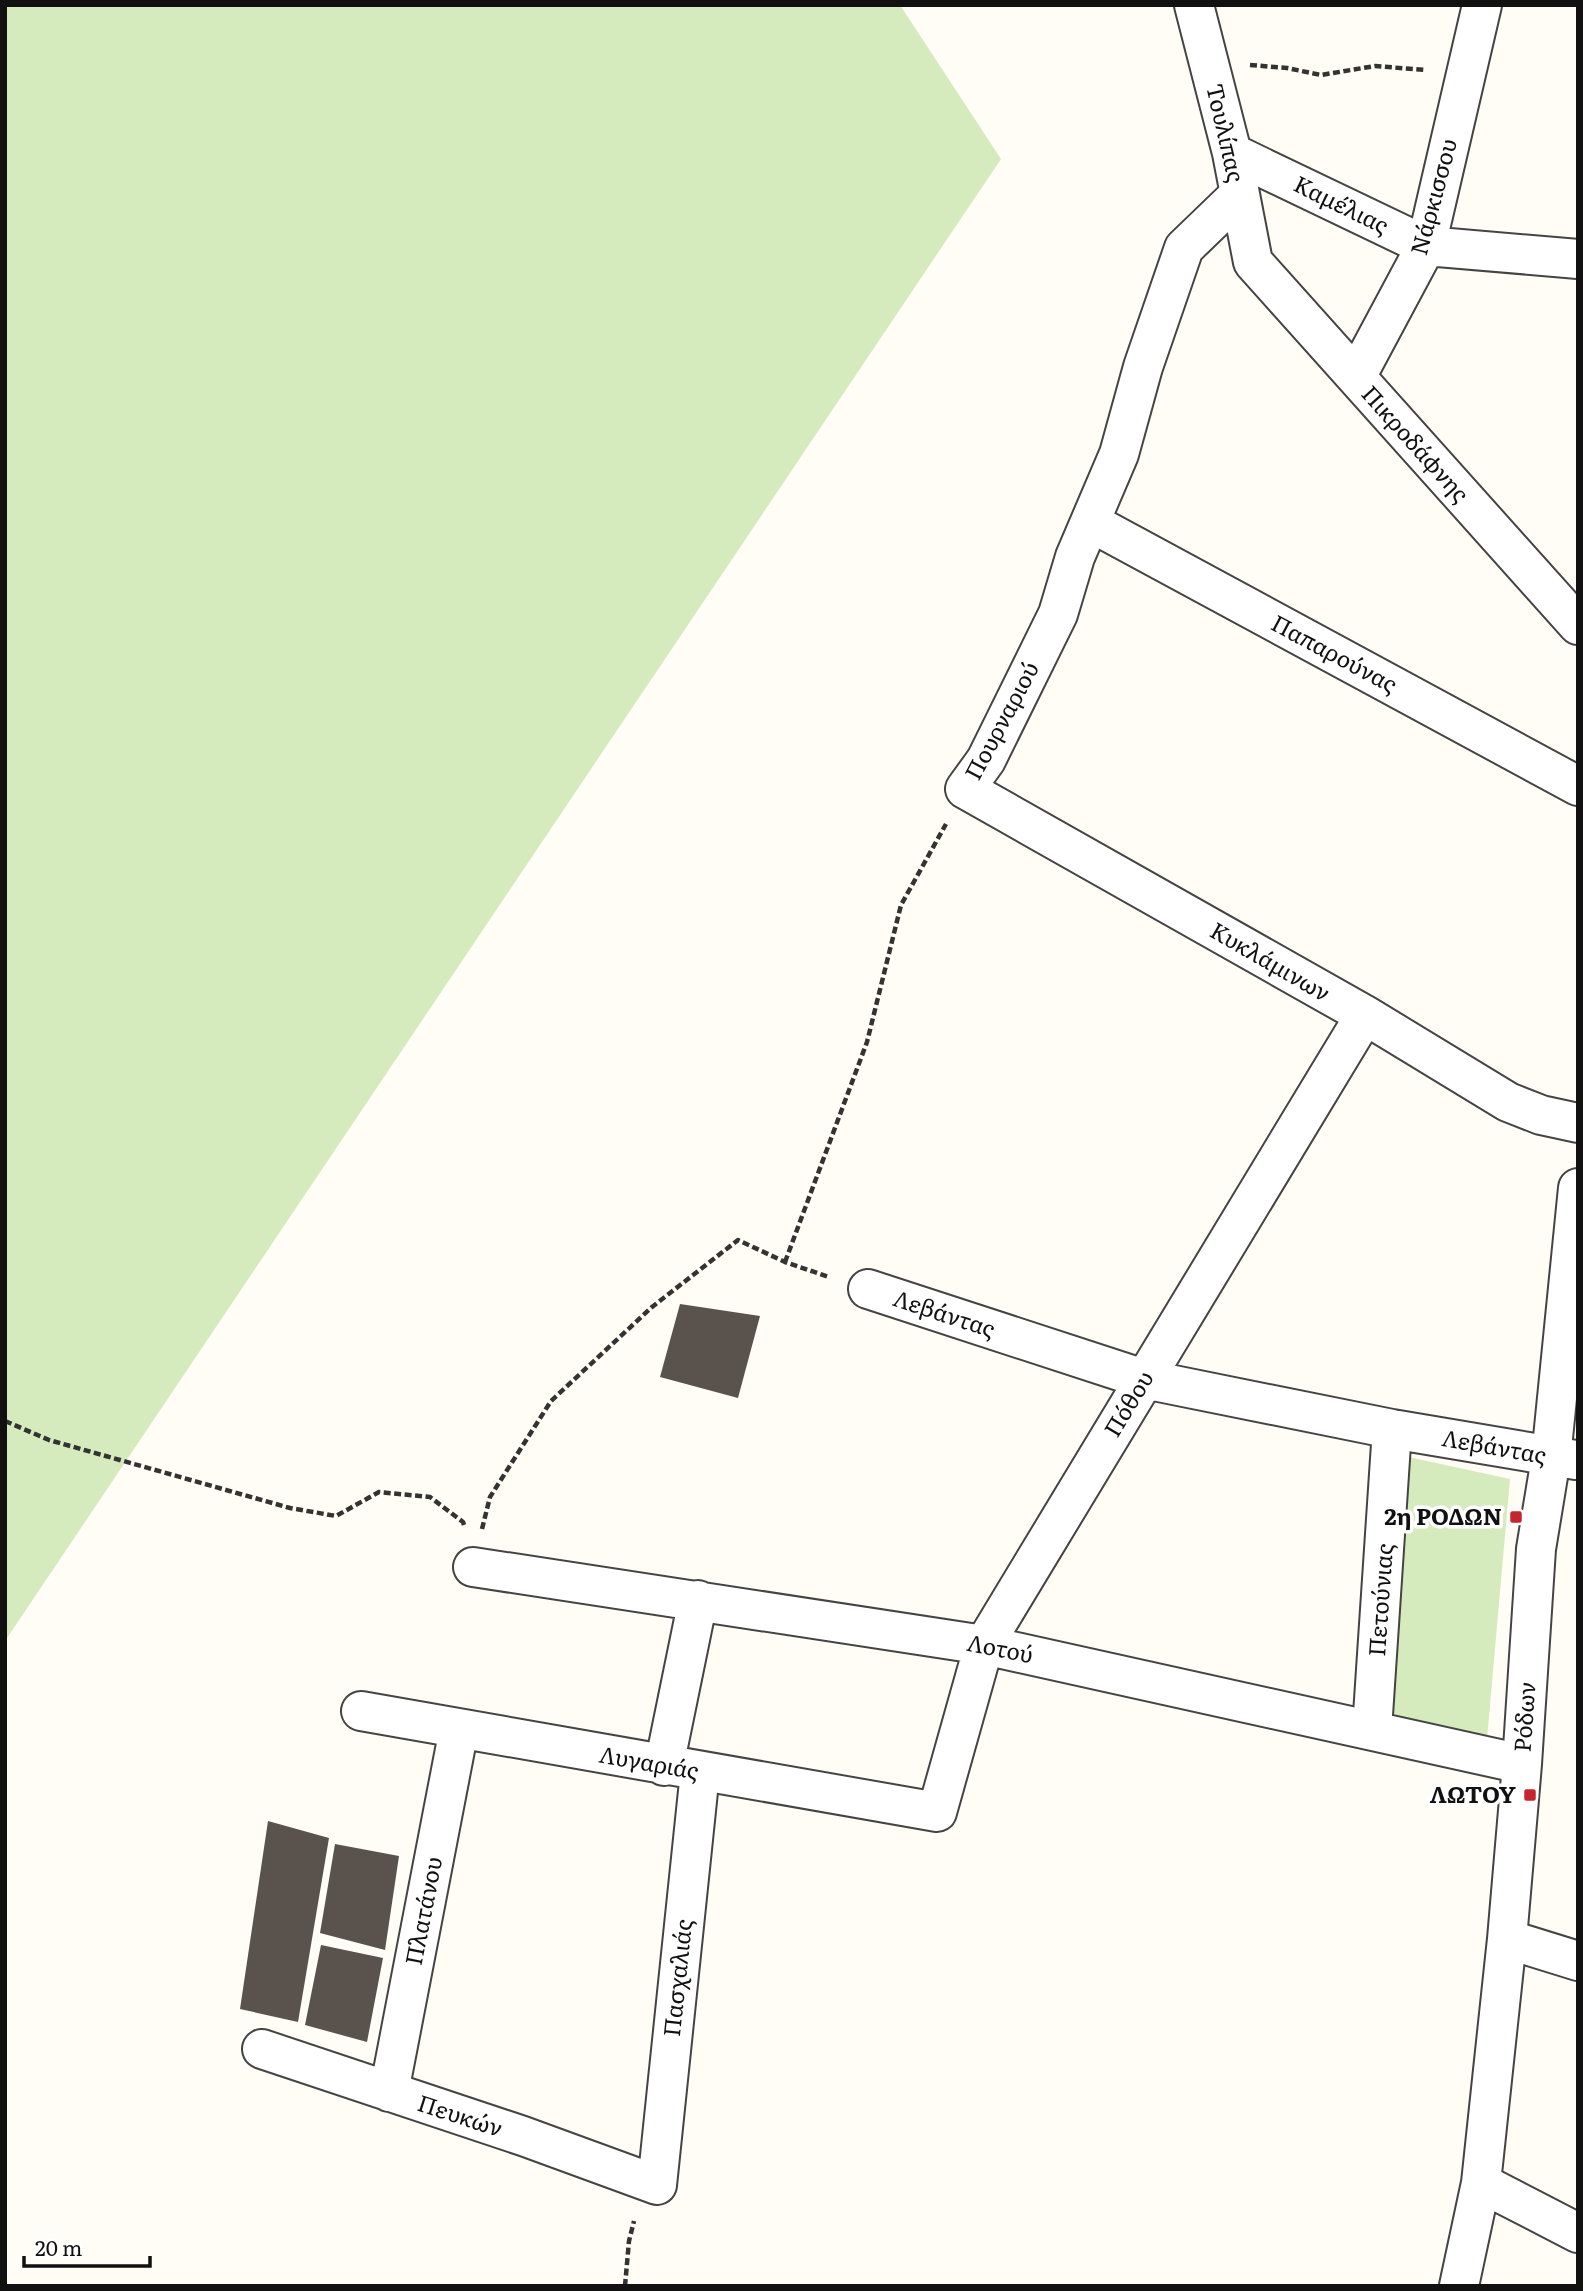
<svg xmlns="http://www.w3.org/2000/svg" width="1583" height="2291" viewBox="0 0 1583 2291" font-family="Literata,serif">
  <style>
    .green { fill: #d5ebbd }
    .building { fill: #5a524d }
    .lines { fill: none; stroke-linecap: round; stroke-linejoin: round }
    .minor-casing { stroke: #444; stroke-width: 42 }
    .path { stroke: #333; stroke-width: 4.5; stroke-dasharray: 7 3.5; stroke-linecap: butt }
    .minor { stroke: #fff; stroke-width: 38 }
    .poi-dot { fill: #c4262e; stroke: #fff; stroke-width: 2.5 }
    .labels { text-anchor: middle; stroke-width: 7; stroke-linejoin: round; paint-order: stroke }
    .street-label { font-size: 23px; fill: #111; stroke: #fff }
    .poi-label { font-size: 23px; font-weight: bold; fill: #111; stroke: #fff; text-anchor: end }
  </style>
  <rect width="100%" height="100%" fill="#fffdf5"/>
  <path class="green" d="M 5,5 L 900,5 L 1001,159 L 5,1641 Z
    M 1404,1456 L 1510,1479 L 1487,1739 L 1388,1717 Z"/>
  <path class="building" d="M 680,1304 L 760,1316 L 738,1398 L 660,1377 Z
    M 268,1821 L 329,1838 L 298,2022 L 240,2009 Z
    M 335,1844 L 399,1856 L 385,1950 L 320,1933 Z
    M 321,1945 L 383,1958 L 367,2042 L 305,2025 Z"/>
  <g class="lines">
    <defs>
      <path id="minor" d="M 1194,5 L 1232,153 L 1253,262 L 1578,625
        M 1232,153 L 1426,246 L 1578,259
        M 1240,194 L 1184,248 L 1143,367 L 1119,454 L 1075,557 L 1058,614 L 986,760 L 965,789 L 1365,1015 L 1508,1102 L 1541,1115 L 1578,1123
        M 1356,377 L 1426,246 L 1482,5
        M 1090,522 L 1578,786
        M 868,1289 L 1144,1379 L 1392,1429 L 1576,1460
        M 473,1567 L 984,1645 L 1522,1764
        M 361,1711 L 937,1812 L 984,1645 L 1365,1015
        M 1372,1730 L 1392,1429
        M 664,1766 L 698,1600
        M 1507,1939 L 1578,1961
        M 262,2049 L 523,2136 L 657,2185 L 700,1772
        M 389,2092 L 459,1729
        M 1481,2183 L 1578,2233
        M 1459,2286 L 1481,2183 L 1507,1939 L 1522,1764 L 1536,1549 L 1551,1458 L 1578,1188"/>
    </defs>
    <use href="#minor" class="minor-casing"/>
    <path class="path" d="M 1250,65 L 1287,68 L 1321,75 L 1375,66 L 1425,70
      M 785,1262 L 867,1042 L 901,905 L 946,824
      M 5,1421 L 49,1440 L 290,1508 L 336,1516 L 379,1492 L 430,1497 L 463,1522 L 465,1528
      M 482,1529 L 490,1497 L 551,1401 L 652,1307 L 738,1240 L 785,1262 L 829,1277
      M 625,2286 L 629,2241 L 634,2221"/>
    <use href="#minor" class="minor"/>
  </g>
  <g class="poi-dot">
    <rect x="1509" y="1510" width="14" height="14" rx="3.5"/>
    <rect x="1523" y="1788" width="14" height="14" rx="3.5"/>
  </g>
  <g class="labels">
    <g class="street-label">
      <text transform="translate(1225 133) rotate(77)" y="8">Τουλίπας</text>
      <text transform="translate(1434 197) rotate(-75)" y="8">Νάρκισσου</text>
      <text transform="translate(1341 205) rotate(26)" y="8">Καμέλιας</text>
      <text transform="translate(1415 444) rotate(48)" y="8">Πικροδάφνης</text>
      <text transform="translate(1334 654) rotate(28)" y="8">Παπαρούνας</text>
      <text transform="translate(1002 721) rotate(-62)" y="8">Πουρναριού</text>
      <text transform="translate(1270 962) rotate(30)" y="8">Κυκλάμινων</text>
      <text transform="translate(944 1314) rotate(18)" y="8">Λεβάντας</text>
      <text transform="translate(1129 1404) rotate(-59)" y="8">Πόθου</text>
      <text transform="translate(1494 1447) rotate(10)" y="8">Λεβάντας</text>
      <text transform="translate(1381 1600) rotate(-86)" y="8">Πετούνιας</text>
      <text transform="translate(1000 1649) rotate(11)" y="8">Λοτού</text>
      <text transform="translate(1525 1717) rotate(-86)" y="8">Ρόδων</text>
      <text transform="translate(649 1763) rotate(10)" y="8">Λυγαριάς</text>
      <text transform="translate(424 1911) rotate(-79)" y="8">Πλατάνου</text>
      <text transform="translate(678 1978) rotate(-84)" y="8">Πασχαλιάς</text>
      <text transform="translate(460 2116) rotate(18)" y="8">Πευκών</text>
    </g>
    <g class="poi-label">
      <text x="1502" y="1525">2η ΡΟΔΩΝ</text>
      <text x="1516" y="1803">ΛΩΤΟΥ</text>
    </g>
  </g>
  <rect width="1583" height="2291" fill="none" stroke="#111111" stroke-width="14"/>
  <path d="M24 2256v10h126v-10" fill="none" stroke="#111111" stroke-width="3.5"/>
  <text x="35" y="2256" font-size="21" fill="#111111" stroke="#ffffff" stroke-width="5" paint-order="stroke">20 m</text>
</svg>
